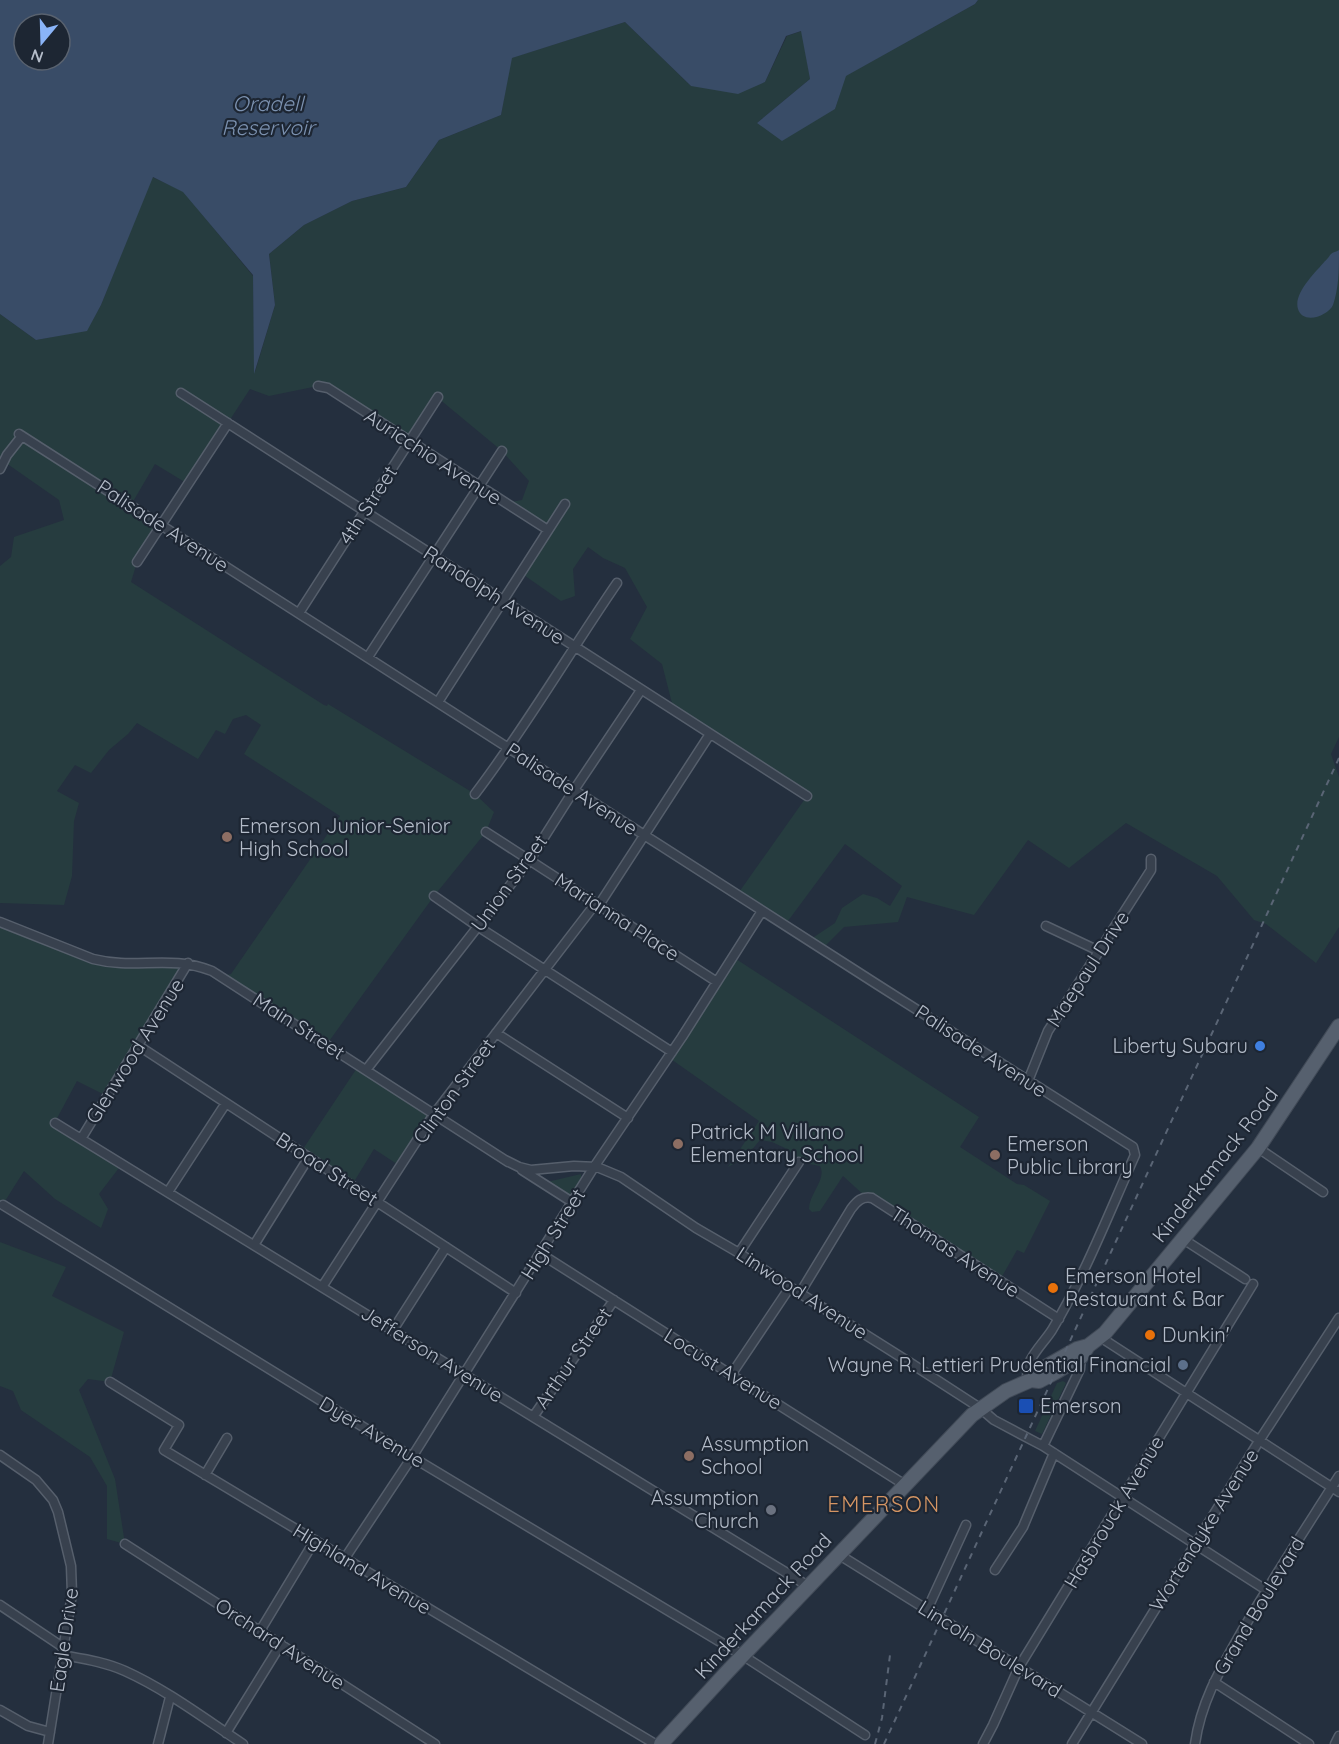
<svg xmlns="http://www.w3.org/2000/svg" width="1339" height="1744" viewBox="0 0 1339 1744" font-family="Quicksand,sans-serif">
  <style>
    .green { fill: #263c3f }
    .water { fill: #394c67; fill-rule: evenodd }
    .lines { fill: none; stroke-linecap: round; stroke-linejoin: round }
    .street-casing { stroke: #565f6c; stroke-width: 11 }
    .primary-casing { stroke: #414a57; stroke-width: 16 }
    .street { stroke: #38414e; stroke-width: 8 }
    .primary { stroke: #56606e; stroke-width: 14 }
    .rail { stroke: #5a6575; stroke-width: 2; stroke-dasharray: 6 6; stroke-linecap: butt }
    .education-dot { fill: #8d6e63; stroke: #1d2633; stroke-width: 2 }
    .shop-dot { fill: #3f7fe0; stroke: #1d2633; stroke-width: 2 }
    .food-dot { fill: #e8710a; stroke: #1d2633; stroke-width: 2 }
    .service-dot { fill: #5c6f8a; stroke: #1d2633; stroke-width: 2 }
    .transit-dot { fill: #1a4fb4; stroke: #1d2633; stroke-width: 2 }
    .worship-dot { fill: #6b7280; stroke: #1d2633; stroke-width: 2 }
    .labels { text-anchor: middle; stroke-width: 4.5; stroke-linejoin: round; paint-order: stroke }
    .street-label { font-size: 20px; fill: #b4bcc9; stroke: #1d2633 }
    .poi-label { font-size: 20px; fill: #b4bcc9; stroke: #1d2633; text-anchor: start }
    .water-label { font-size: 21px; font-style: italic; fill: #7c92b1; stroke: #1d2633 }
    .quarter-label { font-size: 22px; letter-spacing: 1.5px; fill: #d59563; stroke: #1d2633 }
  </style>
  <rect width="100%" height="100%" fill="#242f3e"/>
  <path class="green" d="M 978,0 L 1339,0 L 1339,737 L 1331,754 L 1339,777 L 1339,927 L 1316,963 L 1266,924 L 1254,920 L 1217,876 L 1126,823 L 1069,868 L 1028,840 L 974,915 L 907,897 L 898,922 L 844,927 L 822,949 L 808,941 L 835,923 L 842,908 L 863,894 L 877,898 L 890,906 L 902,886 L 845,844 L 785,925 L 737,895 L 807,796 L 674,711 L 662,664 L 630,639 L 647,607 L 625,568 L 603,558 L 588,547 L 573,569 L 575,596 L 561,601 L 521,573 L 548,530 L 505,503 L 522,500 L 529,481 L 502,451 L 438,398 L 409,441 L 318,386 L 269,396 L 250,389 L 188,484 L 155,464 L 131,505 L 162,525 L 137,562 L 131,582 L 324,705 L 327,706 L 328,704 L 475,794 L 494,812 L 486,832 L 434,896 L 327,1044 L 222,976 L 231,974 L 340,816 L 244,754 L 261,725 L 246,715 L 233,719 L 225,734 L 216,730 L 198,759 L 137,723 L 128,734 L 109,750 L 91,773 L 75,765 L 57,791 L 79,803 L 74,821 L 72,876 L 64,905 L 0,903 L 0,566 L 11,557 L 14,537 L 64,520 L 59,500 L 6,463 L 0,462 L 0,314 L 36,340 L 87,330 L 101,305 L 152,177 L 183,191 L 253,276 L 255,372 L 275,305 L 269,254 L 304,225 L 352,201 L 406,187 L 439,140 L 501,115 L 511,58 L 625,22 L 691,86 L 765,82 L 787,36 L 802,31 L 810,79 L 757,123 L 835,109 L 845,76 L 975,4 Z
    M 0,922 L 93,959 L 188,963 L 107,1096 L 77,1081 L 55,1122 L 122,1164 L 99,1194 L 108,1209 L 101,1228 L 55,1199 L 24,1171 L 0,1209 Z
    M 733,957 L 979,1117 L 960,1147 L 1017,1184 L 1024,1185 L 1050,1201 L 1024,1253 L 1017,1250 L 1000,1280 L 866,1197 L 843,1176 L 820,1211 L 812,1212 L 809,1209 C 809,1194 827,1179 820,1166 L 804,1163 L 787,1149 L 772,1142 L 760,1140 L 745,1158 L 728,1167 L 759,1121 L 668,1057 Z
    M 359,1065 L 434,1114 L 400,1166 L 374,1149 L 352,1185 L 301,1152 Z
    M 581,1174 L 581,1179 L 569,1196 L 547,1182 Z
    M 0,1242 L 66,1267 L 52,1296 L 124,1332 L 110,1382 L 88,1379 L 79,1390 L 115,1479 L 125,1544 L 107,1539 L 107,1486 L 90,1457 L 21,1410 L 13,1391 L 0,1386 Z
    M 1063,1381 L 1066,1383 L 1042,1434 L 1035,1431 L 1057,1383 Z"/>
  <path class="water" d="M 0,0 L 978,0 L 975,4 L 846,76 L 835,109 L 782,141 L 757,123 L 810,79 L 801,31 L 786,36 L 765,82 L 738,94 L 691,86 L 625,22 L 512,58 L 501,115 L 439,140 L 406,187 L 352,201 L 304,225 L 269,254 L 275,305 L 254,374 L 253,275 L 183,192 L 153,177 L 101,305 L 87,331 L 36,340 L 0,314 ZM 24,24 L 60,24 L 60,60 L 24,60 Z
    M 1339,250 C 1339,269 1339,288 1333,305 C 1328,316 1303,325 1298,309 C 1293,293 1316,272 1325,261 C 1326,261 1330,255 1331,254 C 1333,252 1336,252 1339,250 Z"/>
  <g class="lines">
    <defs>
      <path id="street" d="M 318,386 L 328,388 L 548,530
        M 181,393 L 807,796
        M 19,434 L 878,985 L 1133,1147 L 1135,1155 C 1109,1213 1085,1275 1052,1330 C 1041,1347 1023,1360 1028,1382
        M 0,469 L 7,455 L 22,436
        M 137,562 L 228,423
        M 299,613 L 438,397
        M 368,657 L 502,451
        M 438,702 L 565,504
        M 475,794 C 526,727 569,653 617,583
        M 486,832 L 717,982
        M 434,896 L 477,926 L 672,1052
        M 599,905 L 710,734
        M 0,922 L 93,959 C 136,970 169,954 212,971 L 508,1162
        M 1046,926 L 1099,951
        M 496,1033 L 628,1118
        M 139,1046 L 516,1293
        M 366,1070 L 529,861 L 574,790 L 641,690
        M 1028,1081 L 1048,1031 L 1151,870 L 1151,859
        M 55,1123 L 808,1586
        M 81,1139 L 188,963
        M 1258,1148 L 1323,1192
        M 505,1160 L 519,1167 L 531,1170 L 574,1166 L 597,1167 L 621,1177 L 696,1228 L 739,1253 L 790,1287 L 912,1364 L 980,1408 L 994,1420 L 1043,1446 L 1266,1590
        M 522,1170 L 572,1202
        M 168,1192 L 226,1103
        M 3,1205 L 412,1457 L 742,1655 L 865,1735
        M 1183,1239 L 1245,1279
        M 254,1245 L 309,1157
        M 739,1253 L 799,1162
        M 541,1254 L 905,1485
        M 322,1287 L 434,1114 L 596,903
        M 800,1293 L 851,1209 C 857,1201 862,1196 872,1198 L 1059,1319
        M 393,1330 L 446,1247
        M 1100,1337 L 1339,1492
        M 731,1375 L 790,1287
        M 110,1382 L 179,1425 L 164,1450 L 655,1744
        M 533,1417 L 614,1300
        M 1043,1446 L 1080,1369 L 1081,1357
        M 0,1455 L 36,1480 L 53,1500 L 58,1512 L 71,1566 L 72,1594 L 48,1744
        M 205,1475 L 227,1438
        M 125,1544 L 435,1744
        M 838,1554 L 1142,1744
        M 345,1558 L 412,1457 L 594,1167 L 682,1037 L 762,911
        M 995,1570 L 1023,1527 L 1054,1453
        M 0,1605 L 64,1648
        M 927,1610 L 966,1525
        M 260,1631 L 315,1540
        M 62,1655 C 84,1659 105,1662 125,1671 C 167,1690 205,1719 243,1744
        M 1214,1682 L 1309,1744
        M 0,1710 L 28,1726 L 50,1732
        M 226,1733 L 281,1644
        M 158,1744 L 170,1697
        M 983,1744 L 993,1725 L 1019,1667 L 1253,1284
        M 1072,1744 L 1259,1441 L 1339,1318
        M 1195,1744 C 1201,1701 1221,1668 1242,1631 C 1273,1578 1306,1528 1339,1476
        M 1335,1744 L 1339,1736"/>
      <path id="primary" d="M 1033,1377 L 1035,1373 L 1077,1349 L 1088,1346 L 1105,1333 L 1258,1148 L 1339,1026
        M 661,1744 L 727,1672 L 972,1415 L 1006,1391 L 1031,1380 L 1039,1381 L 1054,1373 L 1081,1357 L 1088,1346"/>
    </defs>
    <use href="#street" class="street-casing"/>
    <use href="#primary" class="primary-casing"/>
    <use href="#street" class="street"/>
    <use href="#primary" class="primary"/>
    <path class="rail" d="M 875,1744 L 882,1718 L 890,1655
      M 884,1744 L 1339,758"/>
  </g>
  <g class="education-dot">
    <circle cx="227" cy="837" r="6"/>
    <circle cx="678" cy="1144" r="6"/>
    <circle cx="995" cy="1155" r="6"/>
    <circle cx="689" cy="1456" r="6"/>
  </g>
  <circle class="shop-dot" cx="1260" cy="1046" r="6"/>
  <g class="food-dot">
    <circle cx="1053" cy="1288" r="6"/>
    <circle cx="1150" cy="1335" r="6"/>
  </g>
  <circle class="service-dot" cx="1183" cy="1365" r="6"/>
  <rect class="transit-dot" x="1018" y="1398" width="16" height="16" rx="3"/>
  <circle class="worship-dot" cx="771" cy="1510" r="6"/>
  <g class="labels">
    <g class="street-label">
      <text transform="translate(433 457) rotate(33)" y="7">Auricchio Avenue</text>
      <text transform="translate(368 505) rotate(-57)" y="7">4th Street</text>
      <text transform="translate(163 526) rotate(33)" y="7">Palisade Avenue</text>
      <text transform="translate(494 595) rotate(33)" y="7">Randolph Avenue</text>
      <text transform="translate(572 789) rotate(33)" y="7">Palisade Avenue</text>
      <text transform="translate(509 883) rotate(-54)" y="7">Union Street</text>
      <text transform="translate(617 917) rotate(33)" y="7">Marianna Place</text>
      <text transform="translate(1088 969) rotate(-57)" y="7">Maepaul Drive</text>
      <text transform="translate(299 1026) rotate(33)" y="7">Main Street</text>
      <text transform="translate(135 1051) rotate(-58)" y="7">Glenwood Avenue</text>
      <text transform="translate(981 1051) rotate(33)" y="7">Palisade Avenue</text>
      <text transform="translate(454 1091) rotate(-54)" y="7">Clinton Street</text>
      <text transform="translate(1215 1165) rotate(-52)" y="7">Kinderkamack Road</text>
      <text transform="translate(327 1169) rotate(33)" y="7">Broad Street</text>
      <text transform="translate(553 1234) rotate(-58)" y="7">High Street</text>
      <text transform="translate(955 1252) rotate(33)" y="7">Thomas Avenue</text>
      <text transform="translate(802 1293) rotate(33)" y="7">Linwood Avenue</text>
      <text transform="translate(432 1354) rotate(32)" y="7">Jefferson Avenue</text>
      <text transform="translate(573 1358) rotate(-55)" y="7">Arthur Street</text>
      <text transform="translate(723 1369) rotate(32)" y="7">Locust Avenue</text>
      <text transform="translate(372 1432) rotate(31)" y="7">Dyer Avenue</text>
      <text transform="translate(1114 1512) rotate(-59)" y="7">Hasbrouck Avenue</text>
      <text transform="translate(1204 1530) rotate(-58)" y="7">Wortendyke Avenue</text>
      <text transform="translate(362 1569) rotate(31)" y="7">Highland Avenue</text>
      <text transform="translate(763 1606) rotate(-47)" y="7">Kinderkamack Road</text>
      <text transform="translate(1259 1606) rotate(-59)" y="7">Grand Boulevard</text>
      <text transform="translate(64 1640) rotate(-82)" y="7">Eagle Drive</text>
      <text transform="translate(280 1644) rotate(33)" y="7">Orchard Avenue</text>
      <text transform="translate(990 1649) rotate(32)" y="7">Lincoln Boulevard</text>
    </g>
    <g class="poi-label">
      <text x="239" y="833">Emerson Junior-Senior<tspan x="239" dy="23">High School</tspan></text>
      <text x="1248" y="1053" text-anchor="end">Liberty Subaru</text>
      <text x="690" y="1139">Patrick M Villano<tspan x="690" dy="23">Elementary School</tspan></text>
      <text x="1007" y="1151">Emerson<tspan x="1007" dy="23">Public Library</tspan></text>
      <text x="1065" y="1283">Emerson Hotel<tspan x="1065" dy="23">Restaurant &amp; Bar</tspan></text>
      <text x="1162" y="1342">Dunkin'</text>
      <text x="1171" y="1372" text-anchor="end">Wayne R. Lettieri Prudential Financial</text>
      <text x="1040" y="1413">Emerson</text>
      <text x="701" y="1451">Assumption<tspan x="701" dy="23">School</tspan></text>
      <text x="759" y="1505" text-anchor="end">Assumption<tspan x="759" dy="23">Church</tspan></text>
    </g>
    <g class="water-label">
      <text x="268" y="111">Oradell<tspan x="268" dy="24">Reservoir</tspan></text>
    </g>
    <g class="quarter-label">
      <text x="884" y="1512">EMERSON</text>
    </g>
  </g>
  <g transform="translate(42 42) rotate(199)"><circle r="28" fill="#1d2633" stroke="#59626f" stroke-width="1.5"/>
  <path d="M0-4.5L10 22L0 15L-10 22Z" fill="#8ab4f8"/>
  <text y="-9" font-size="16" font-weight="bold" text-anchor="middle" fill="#b4bcc9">N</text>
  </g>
</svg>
